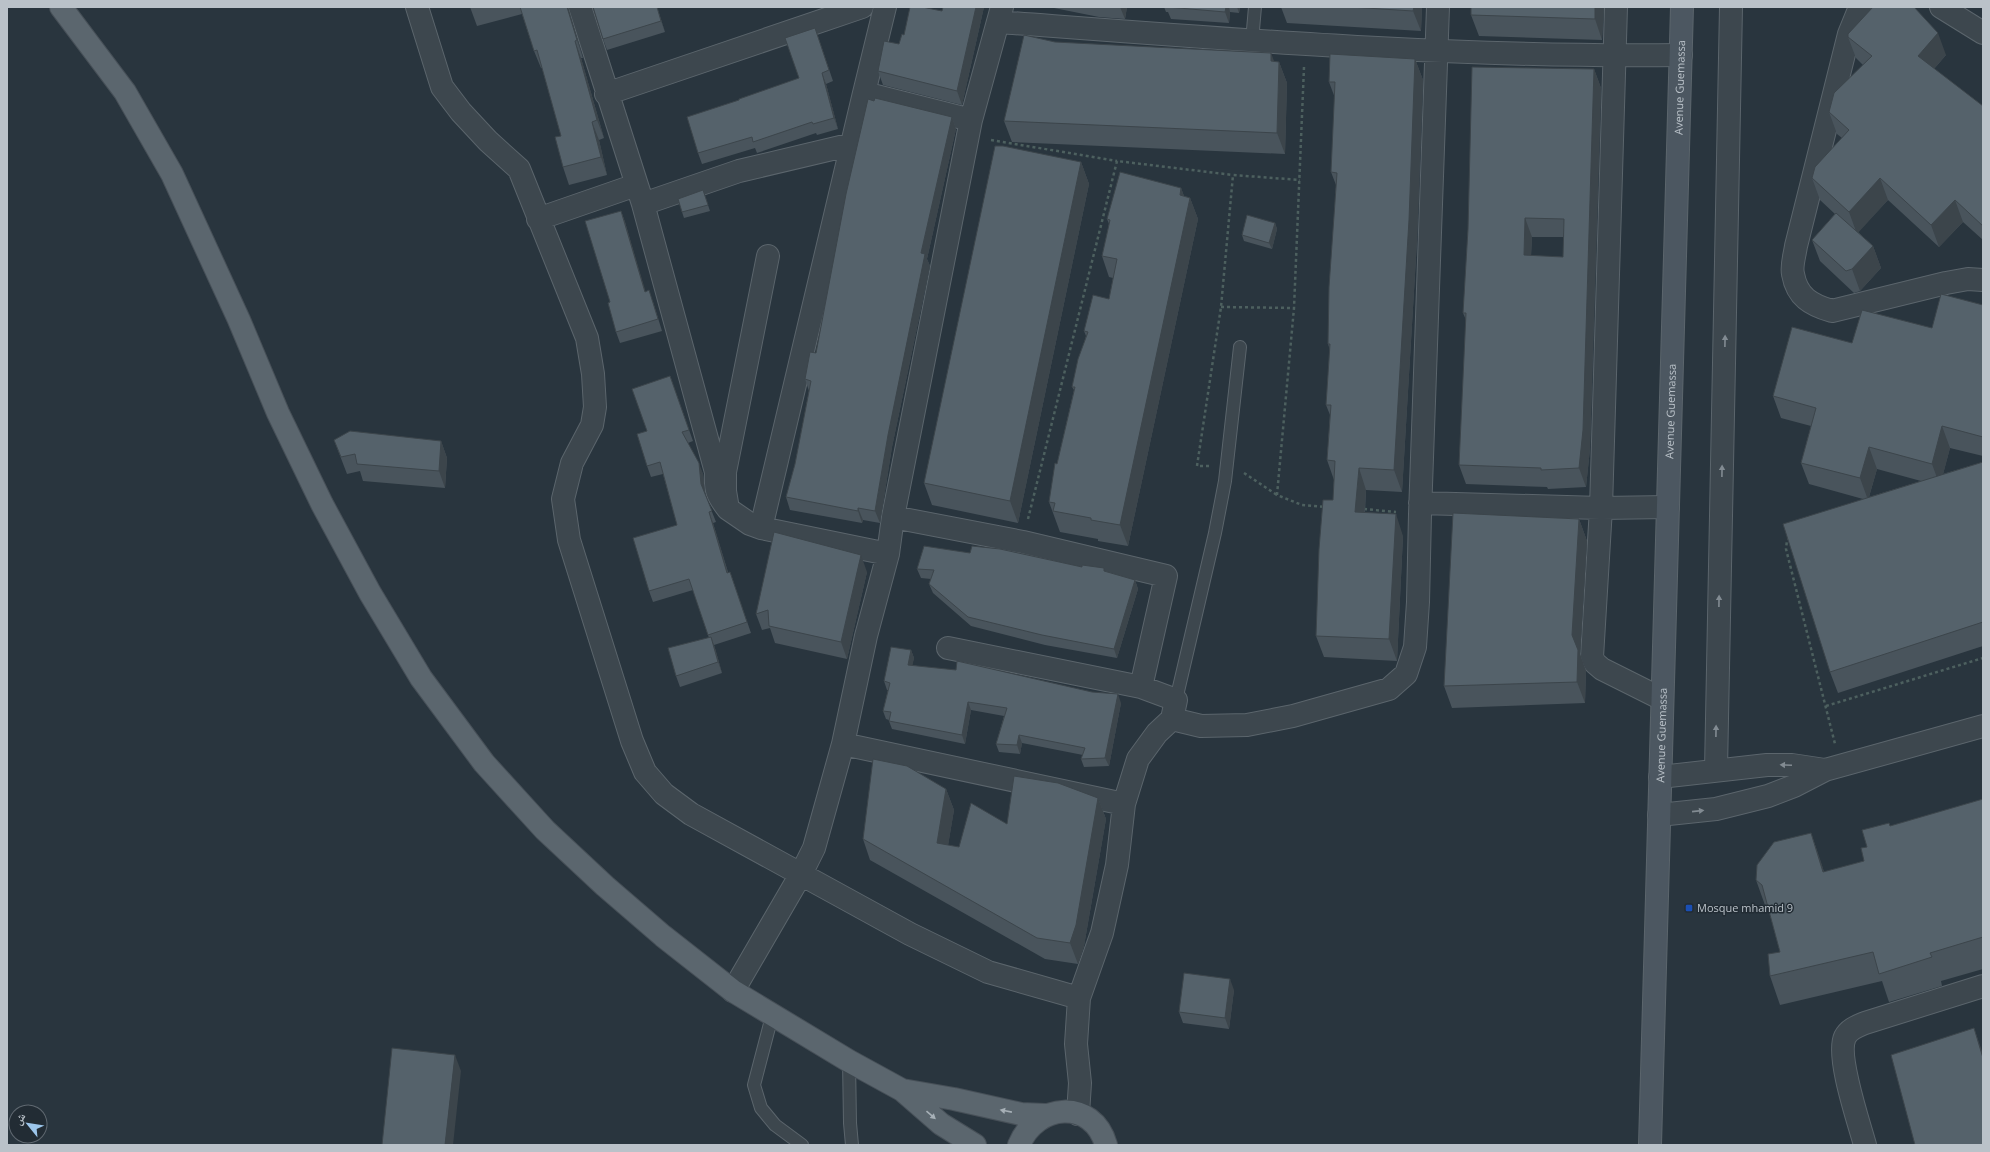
<svg xmlns="http://www.w3.org/2000/svg" width="1990" height="1152" viewBox="0 0 1990 1152" font-family="'Open Sans','Noto Naskh Arabic',sans-serif">
  <style>
    .lines { fill: none; stroke-linecap: round; stroke-linejoin: round }
    .lane-casing { stroke: #5b656c; stroke-width: 14 }
    .street-casing { stroke: #5b656c; stroke-width: 24 }
    .secondary-casing { stroke: #5b656c; stroke-width: 24 }
    .primary-casing { stroke: #475058; stroke-width: 24 }
    .path { stroke: #4d605f; stroke-width: 2.5; stroke-dasharray: 3 3; stroke-linecap: butt }
    .lane { stroke: #3d474e; stroke-width: 12 }
    .street { stroke: #3d474e; stroke-width: 22 }
    .secondary { stroke: #4c5761; stroke-width: 22 }
    .primary { stroke: #5b666e; stroke-width: 22 }
    .wall { fill: #49545c; fill-rule: evenodd }
    .shaded-wall { fill: #3c454b }
    .building { fill: #55626b; stroke: #3c454b; fill-rule: evenodd }
    .oneway { fill: #828b92 }
    .oneway2 { fill: #a7b0b7 }
    .transit-dot { fill: #1a4fb4; stroke: #222c34; stroke-width: 1.5 }
    .labels { text-anchor: middle; stroke-width: 3; stroke-linejoin: round; paint-order: stroke }
    .street-label { font-size: 11px; fill: #bac2c9; stroke: #222c34 }
    .poi-label { font-size: 11px; fill: #bac2c9; stroke: #222c34; text-anchor: start }
  </style>
  <rect width="100%" height="100%" fill="#29353e"/>
  <g class="lines">
    <defs>
      <path id="lane" d="M 1252,41 L 1255,7
        M 1176,700 L 1215,533 L 1225,481 L 1240,347
        M 772,1016 L 754,1085 L 761,1108 L 775,1125 L 802,1145
        M 849,1061 L 850,1123 L 852,1145"/>
      <path id="street" d="M 417,7 L 442,87 L 461,112 L 488,141 L 519,169 L 587,338 L 593,374 L 595,407 L 592,425 L 572,463 L 563,499 L 569,540 L 632,741 L 645,772 L 664,794 L 691,814 L 910,934 L 988,972 L 1079,998
        M 580,7 L 643,204 L 716,472 C 715,490 717,495 728,509
        M 885,7 L 864,93 L 971,120
        M 1616,7 L 1601,508 L 1592,657 L 1595,663 L 1602,669 L 1662,699
        M 1860,7 L 1849,34 L 1796,246 C 1795,254 1791,266 1793,274 C 1797,297 1811,305 1832,311 L 1946,283 L 1968,279 L 1983,280
        M 1941,7 L 1983,33
        M 999,22 C 1226,39 1454,58 1681,55
        M 606,94 L 862,7
        M 643,204 L 739,171 L 853,144
        M 538,219 L 636,185
        M 768,256 L 725,472 L 725,491 L 728,509 L 750,524 L 761,528 L 888,554
        M 1420,503 L 1601,508 L 1668,507
        M 893,517 L 1023,542 L 1166,576 L 1141,687
        M 761,528 L 864,93
        M 948,648 L 1141,687 L 1176,700 L 1172,719
        M 843,744 L 1124,804
        M 1716,770 L 1731,7
        M 1660,777 L 1767,765 L 1792,765 L 1825,770
        M 1659,815 L 1716,809 L 1768,796 L 1794,786 L 1825,770 L 1983,726
        M 733,991 L 801,874 L 814,848 L 843,744 L 866,636 L 888,554 L 893,517 L 971,120 L 1002,7
        M 1078,1114 L 1080,1083 L 1076,1044 L 1079,998 L 1102,933 L 1117,865 L 1124,804 L 1138,759 L 1157,733 L 1172,719 L 1201,726 L 1247,725 L 1293,716 L 1389,689 L 1406,674 L 1415,647 L 1418,602 L 1420,514 L 1438,7
        M 1865,1145 C 1859,1123 1836,1056 1845,1037 C 1849,1029 1858,1026 1865,1023 L 1983,986"/>
      <g id="secondary">
        <path id="s1" d="M 1650,1145 L 1682,7"/>
      </g>
      <path id="primary" d="M 61,7 L 125,92 L 172,174 L 239,320 L 278,413 L 322,504 L 370,593 L 421,678 L 484,763 L 545,830 L 605,886 L 663,936 L 733,991 L 849,1061 L 902,1090 L 941,1124 L 975,1145
        M 902,1090 L 954,1099 L 1021,1114 L 1045,1115
        M 1019,1145 C 1036,1103 1093,1098 1106,1145"/>
    </defs>
    <use href="#lane" class="lane-casing"/>
    <use href="#street" class="street-casing"/>
    <use href="#secondary" class="secondary-casing"/>
    <use href="#primary" class="primary-casing"/>
    <path class="path" d="M 1304,67 L 1294,308 L 1277,495 L 1302,505 L 1325,507
      M 991,140 L 1117,161
      M 1221,307 L 1294,308
      M 1209,466 L 1197,466 L 1221,307 L 1233,175 L 1300,180
      M 1244,473 L 1277,495
      M 1364,509 L 1396,512
      M 1028,519 L 1117,161 L 1233,175
      M 1790,538 L 1787,540 L 1786,549 L 1835,744
      M 1826,706 L 1983,658"/>
    <use href="#lane" class="lane"/>
    <use href="#street" class="street"/>
    <use href="#secondary" class="secondary"/>
    <use href="#primary" class="primary"/>
  </g>
  <path class="wall" d="M 470,7 L 568,7 L 583,58 L 581,58 L 604,138 L 599,140 L 607,175 L 569,185 L 563,167 L 561,136 L 542,68 L 541,68 L 534,51 L 522,14 L 477,26 Z
    M 657,7 L 665,32 L 607,50 L 603,39 Z
    M 943,7 L 984,7 L 962,105 L 883,85 L 878,71 L 899,44 L 904,35 L 942,11 Z
    M 1049,7 L 1127,7 L 1125,19 L 1099,17 Z
    M 1164,7 L 1240,7 L 1239,13 L 1230,12 L 1229,23 L 1171,19 L 1168,12 L 1166,12 Z
    M 1281,7 L 1422,7 L 1421,31 L 1287,23 Z
    M 1471,7 L 1604,7 L 1602,40 L 1479,36 L 1471,15 Z
    M 815,28 L 833,81 L 826,84 L 838,129 L 817,135 L 816,133 L 757,153 L 755,148 L 702,164 L 698,153 L 739,100 L 799,78 Z
    M 1848,37 L 1946,55 L 1934,69 L 1983,106 L 1983,240 L 1963,222 L 1939,247 L 1888,200 L 1858,232 L 1873,246 L 1881,268 L 1860,291 L 1854,293 L 1820,261 L 1812,240 L 1835,214 L 1820,200 L 1812,178 L 1842,138 L 1837,134 L 1829,112 L 1863,65 L 1856,58 Z
    M 1055,42 L 1279,62 L 1287,83 L 1285,154 L 1012,142 L 1004,121 Z
    M 1415,59 L 1423,80 L 1417,241 L 1402,492 L 1366,490 L 1365,513 L 1403,536 L 1397,661 L 1324,657 L 1316,636 L 1333,500 L 1334,480 L 1327,460 L 1330,415 L 1326,405 L 1330,350 L 1328,344 L 1336,185 L 1331,172 L 1335,98 L 1329,82 Z
    M 1594,69 L 1601,88 L 1590,449 L 1586,487 L 1548,489 L 1547,487 L 1466,484 L 1459,465 L 1466,320 L 1463,313 ZM 1532,237 L 1564,237 L 1563,257 L 1531,256 Z
    M 952,117 L 956,129 L 927,259 L 930,266 L 892,447 L 880,523 L 863,520 L 862,523 L 790,510 L 786,497 L 795,464 L 809,391 L 805,379 Z
    M 1081,162 L 1089,184 L 1018,523 L 932,505 L 924,483 Z
    M 1181,188 L 1184,196 L 1190,198 L 1198,219 L 1128,546 L 1098,541 L 1098,539 L 1060,532 L 1049,502 L 1057,464 L 1074,390 L 1072,387 L 1086,336 L 1084,331 L 1109,299 L 1113,278 L 1109,277 L 1102,256 L 1109,224 L 1107,219 Z
    M 703,190 L 710,211 L 684,218 L 682,212 Z
    M 621,211 L 625,222 L 645,292 L 653,302 L 662,331 L 620,343 L 616,332 L 610,302 Z
    M 1275,223 L 1277,229 L 1272,249 L 1244,241 L 1242,235 Z
    M 1983,305 L 1983,456 L 1950,448 L 1943,474 L 1983,462 L 1983,646 L 1838,693 L 1830,672 L 1863,499 L 1809,484 L 1801,463 L 1811,426 L 1781,418 L 1773,396 L 1852,343 L 1932,328 ZM 1877,469 L 1921,481 L 1869,497 Z
    M 670,376 L 693,441 L 688,443 L 703,474 L 705,494 L 716,522 L 713,523 L 728,572 L 730,572 L 751,633 L 714,645 L 722,673 L 680,687 L 676,676 L 709,638 L 693,590 L 653,602 L 649,591 L 677,525 L 663,474 L 651,477 L 647,466 L 647,431 Z
    M 334,440 L 441,441 L 447,458 L 445,488 L 363,481 L 360,471 L 347,474 Z
    M 1579,519 L 1587,541 L 1580,654 L 1586,671 L 1585,703 L 1452,708 L 1444,686 Z
    M 970,553 L 1082,567 L 1105,571 L 1135,580 L 1138,589 L 1117,658 L 1045,645 L 971,626 L 933,593 L 929,584 L 931,579 L 921,578 L 917,569 Z
    M 867,572 L 847,659 L 775,643 L 770,628 L 762,630 L 756,614 Z
    M 911,650 L 914,658 L 912,665 L 1121,703 L 1109,766 L 1084,767 L 1081,759 L 1083,755 L 1022,743 L 1020,754 L 999,752 L 996,744 L 1004,716 L 971,710 L 965,744 L 892,729 L 889,721 L 889,720 L 886,719 L 883,711 L 888,690 L 887,690 L 884,681 Z
    M 946,789 L 954,810 L 948,845 L 959,847 L 1007,824 L 1098,798 L 1106,819 L 1084,946 L 1078,964 L 1045,959 L 870,860 L 863,839 Z
    M 1983,799 L 1983,969 L 1941,981 L 1942,986 L 1889,1002 L 1882,981 L 1780,1005 L 1770,976 L 1780,952 L 1769,911 L 1766,908 L 1756,880 L 1811,833 L 1824,872 L 1864,861 L 1891,826 Z
    M 1234,990 L 1229,1029 L 1183,1023 L 1179,1012 Z"/>
  <path class="shaded-wall" d="M 567,7 L 568,7 L 583,58 L 577,40 Z
    M 657,7 L 665,32 L 661,21 Z
    M 976,7 L 984,7 L 962,105 L 957,91 Z
    M 1120,7 L 1127,7 L 1125,19 Z
    M 1226,7 L 1229,7 L 1230,12 L 1229,23 L 1225,12 Z
    M 1237,7 L 1240,7 L 1239,13 Z
    M 1414,7 L 1422,7 L 1421,31 L 1413,11 Z
    M 1595,7 L 1604,7 L 1602,40 L 1595,19 Z
    M 1938,33 L 1946,55 L 1926,78 L 1918,56 Z
    M 575,41 L 581,58 L 604,138 L 597,120 Z
    M 1271,53 L 1279,74 L 1271,61 Z
    M 1415,59 L 1423,80 L 1417,241 L 1402,492 L 1394,470 Z
    M 1279,62 L 1287,83 L 1285,154 L 1277,133 Z
    M 1594,69 L 1601,88 L 1590,449 L 1586,487 L 1579,468 Z
    M 822,73 L 826,84 L 838,129 L 834,118 Z
    M 952,117 L 956,129 L 927,259 L 930,266 L 892,447 L 880,523 L 875,511 L 888,435 L 921,253 Z
    M 592,122 L 599,140 L 607,175 L 601,157 Z
    M 1081,162 L 1089,184 L 1018,523 L 1010,501 Z
    M 1880,178 L 1888,200 L 1857,234 L 1849,212 Z
    M 1181,188 L 1188,208 L 1190,198 L 1198,219 L 1128,546 L 1120,525 Z
    M 1955,200 L 1963,222 L 1939,247 L 1931,225 Z
    M 621,211 L 625,222 L 649,303 L 645,292 Z
    M 1525,218 L 1532,237 L 1530,274 L 1524,255 Z
    M 1275,223 L 1277,229 L 1272,249 L 1269,243 Z
    M 1873,246 L 1881,268 L 1860,291 L 1852,269 Z
    M 1942,426 L 1950,448 L 1940,486 L 1932,464 Z
    M 441,441 L 447,458 L 445,488 L 439,471 Z
    M 1869,447 L 1877,469 L 1868,500 L 1860,478 Z
    M 699,463 L 703,474 L 705,495 L 701,484 Z
    M 1359,468 L 1366,490 L 1363,534 L 1355,512 Z
    M 858,508 L 863,520 L 862,523 L 858,511 Z
    M 709,512 L 713,523 L 731,584 L 727,573 Z
    M 1396,514 L 1403,536 L 1397,661 L 1389,639 Z
    M 1579,519 L 1587,541 L 1580,654 L 1586,671 L 1585,703 L 1577,682 L 1572,635 Z
    M 861,555 L 867,572 L 847,659 L 841,642 Z
    M 1135,580 L 1138,589 L 1117,658 L 1114,649 Z
    M 711,637 L 715,648 L 722,673 L 718,662 Z
    M 911,650 L 914,658 L 911,673 L 908,665 Z
    M 1118,694 L 1121,703 L 1109,766 L 1105,758 Z
    M 968,702 L 971,710 L 965,744 L 962,735 Z
    M 1019,735 L 1022,743 L 1020,754 L 1017,745 Z
    M 946,789 L 954,810 L 945,864 L 937,843 Z
    M 1098,798 L 1106,819 L 1084,946 L 1078,964 L 1070,943 Z
    M 1811,833 L 1821,862 L 1833,901 L 1823,872 Z
    M 1230,979 L 1234,990 L 1229,1029 L 1225,1018 Z
    M 1974,1028 L 1983,1054 L 1983,1058 Z
    M 455,1055 L 461,1071 L 453,1145 L 445,1145 Z"/>
  <path class="building" d="M 520,7 L 567,7 L 577,40 L 575,41 L 597,120 L 592,122 L 601,157 L 563,167 L 555,137 L 561,136 L 537,50 L 534,51 Z
    M 593,7 L 657,7 L 661,21 L 603,39 Z
    M 910,7 L 922,7 L 942,11 L 943,7 L 976,7 L 957,91 L 878,71 L 884,41 L 899,44 L 902,34 L 904,35 Z
    M 1167,7 L 1226,7 L 1225,12 Z
    M 1350,7 L 1414,7 L 1413,11 Z
    M 1471,7 L 1595,7 L 1595,19 L 1471,15 Z
    M 1873,7 L 1914,7 L 1938,33 L 1918,56 L 1983,106 L 1983,226 L 1955,200 L 1931,225 L 1880,178 L 1849,212 L 1812,178 L 1815,167 L 1849,130 L 1829,112 L 1834,93 L 1872,56 L 1848,37 L 1848,34 Z
    M 815,28 L 829,70 L 822,73 L 834,118 L 813,124 L 812,122 L 753,142 L 752,137 L 698,153 L 687,117 L 739,100 L 739,99 L 799,78 L 785,38 Z
    M 1024,35 L 1055,42 L 1271,53 L 1271,61 L 1279,62 L 1277,133 L 1004,121 Z
    M 1330,54 L 1415,59 L 1409,220 L 1394,470 L 1359,468 L 1355,512 L 1396,514 L 1389,639 L 1316,636 L 1319,549 L 1323,500 L 1333,500 L 1335,461 L 1327,460 L 1331,405 L 1326,405 L 1330,344 L 1328,344 L 1329,287 L 1337,173 L 1331,172 L 1335,82 L 1329,82 Z
    M 1472,67 L 1594,69 L 1583,430 L 1579,468 L 1541,470 L 1541,468 L 1459,465 L 1466,313 L 1463,313 L 1468,229 ZM 1525,218 L 1564,219 L 1563,257 L 1524,255 Z
    M 875,98 L 952,117 L 921,253 L 925,254 L 888,435 L 875,511 L 858,508 L 858,511 L 786,497 L 795,464 L 811,381 L 805,379 L 810,352 L 816,353 L 846,194 L 868,99 L 874,101 Z
    M 995,146 L 1003,146 L 1081,162 L 1010,501 L 924,483 Z
    M 1120,172 L 1181,188 L 1180,195 L 1190,198 L 1120,525 L 1091,520 L 1091,518 L 1053,511 L 1055,503 L 1049,502 L 1055,463 L 1057,464 L 1075,387 L 1072,387 L 1078,359 L 1088,332 L 1084,331 L 1093,295 L 1109,299 L 1117,259 L 1102,256 L 1110,220 L 1107,219 Z
    M 703,190 L 708,205 L 682,212 L 678,199 Z
    M 621,211 L 645,292 L 649,290 L 658,319 L 616,332 L 608,303 L 610,302 L 585,221 Z
    M 1836,213 L 1873,246 L 1852,269 L 1846,271 L 1812,240 Z
    M 1247,215 L 1275,223 L 1269,243 L 1242,235 Z
    M 1941,294 L 1983,305 L 1983,437 L 1942,426 L 1932,464 L 1869,447 L 1860,478 L 1801,463 L 1816,408 L 1773,396 L 1792,327 L 1852,343 L 1862,310 L 1932,328 Z
    M 670,376 L 689,430 L 682,432 L 699,463 L 701,484 L 712,511 L 709,512 L 727,573 L 730,572 L 747,622 L 708,635 L 689,579 L 649,591 L 633,538 L 677,525 L 660,462 L 647,466 L 637,434 L 647,431 L 632,389 Z
    M 350,431 L 441,441 L 439,471 L 357,464 L 355,454 L 341,457 L 334,440 Z
    M 1983,462 L 1983,622 L 1830,672 L 1783,524 Z
    M 1453,513 L 1579,519 L 1572,635 L 1578,650 L 1577,682 L 1444,686 Z
    M 774,532 L 861,555 L 841,642 L 769,626 L 768,610 L 756,614 Z
    M 924,546 L 970,553 L 972,546 L 1000,549 L 1082,567 L 1082,565 L 1104,568 L 1104,571 L 1135,580 L 1114,649 L 1042,635 L 968,617 L 929,584 L 934,570 L 917,569 Z
    M 711,637 L 718,662 L 676,676 L 668,648 Z
    M 891,647 L 911,650 L 908,665 L 956,670 L 957,661 L 1092,692 L 1118,694 L 1105,758 L 1081,759 L 1085,748 L 1019,735 L 1017,745 L 996,744 L 1007,708 L 968,702 L 962,735 L 889,721 L 891,712 L 883,711 L 890,683 L 884,681 Z
    M 873,759 L 907,766 L 946,789 L 937,843 L 959,847 L 971,803 L 1007,824 L 1014,776 L 1058,783 L 1098,798 L 1076,925 L 1070,943 L 1037,938 L 863,839 Z
    M 1983,799 L 1983,937 L 1930,953 L 1932,957 L 1879,974 L 1873,952 L 1770,976 L 1768,954 L 1780,952 L 1762,885 L 1756,880 L 1757,865 L 1774,842 L 1811,833 L 1823,872 L 1864,861 L 1861,848 L 1867,847 L 1862,830 L 1889,823 L 1890,826 Z
    M 1184,973 L 1230,979 L 1225,1018 L 1179,1012 Z
    M 1974,1028 L 1983,1058 L 1983,1145 L 1915,1145 L 1891,1055 Z
    M 392,1048 L 455,1055 L 445,1145 L 382,1145 Z"/>
  <defs><path id="oneway-solid" d="M-6-.8H1V-3.2L6.5 0L1 3.2V.8H-6Z"/></defs>
  <g class="oneway">
    <use href="#oneway-solid" transform="translate(1725 341) rotate(-89)"/>
    <use href="#oneway-solid" transform="translate(1722 471) rotate(-89)"/>
    <use href="#oneway-solid" transform="translate(1719 601) rotate(-89)"/>
    <use href="#oneway-solid" transform="translate(1716 731) rotate(-89)"/>
    <use href="#oneway-solid" transform="translate(1786 765) rotate(-178)"/>
    <use href="#oneway-solid" transform="translate(1698 811) rotate(-6)"/>
  </g>
  <g class="oneway2">
    <use href="#oneway-solid" transform="translate(1006 1111) rotate(-169)"/>
    <use href="#oneway-solid" transform="translate(931 1115) rotate(41)"/>
  </g>
  <rect class="transit-dot" x="1685" y="904" width="8" height="8" rx="2"/>
  <g class="labels">
    <g class="street-label">
      <text dy="4" stroke="none"><textPath href="#s1" startOffset="1058">Avenue Guemassa</textPath></text>
      <text dy="4" stroke="none"><textPath href="#s1" startOffset="734">Avenue Guemassa</textPath></text>
      <text dy="4" stroke="none"><textPath href="#s1" startOffset="410">Avenue Guemassa</textPath></text>
    </g>
    <g class="poi-label">
      <text x="1697" y="912">Mosque mhamid 9</text>
    </g>
  </g>
  <rect width="1990" height="1152" fill="none" stroke="#bac2c9" stroke-width="16"/>
  <g transform="translate(28 1124) rotate(300)"><circle r="19" fill="#222c34" stroke="#5f6870"/>
  <path d="M0-3L7 15L0 10L-7 15Z" fill="#9cc6eb"/>
  <text y="-6" font-size="11" font-weight="bold" text-anchor="middle" fill="#bac2c9">ش</text>
  </g>
</svg>
